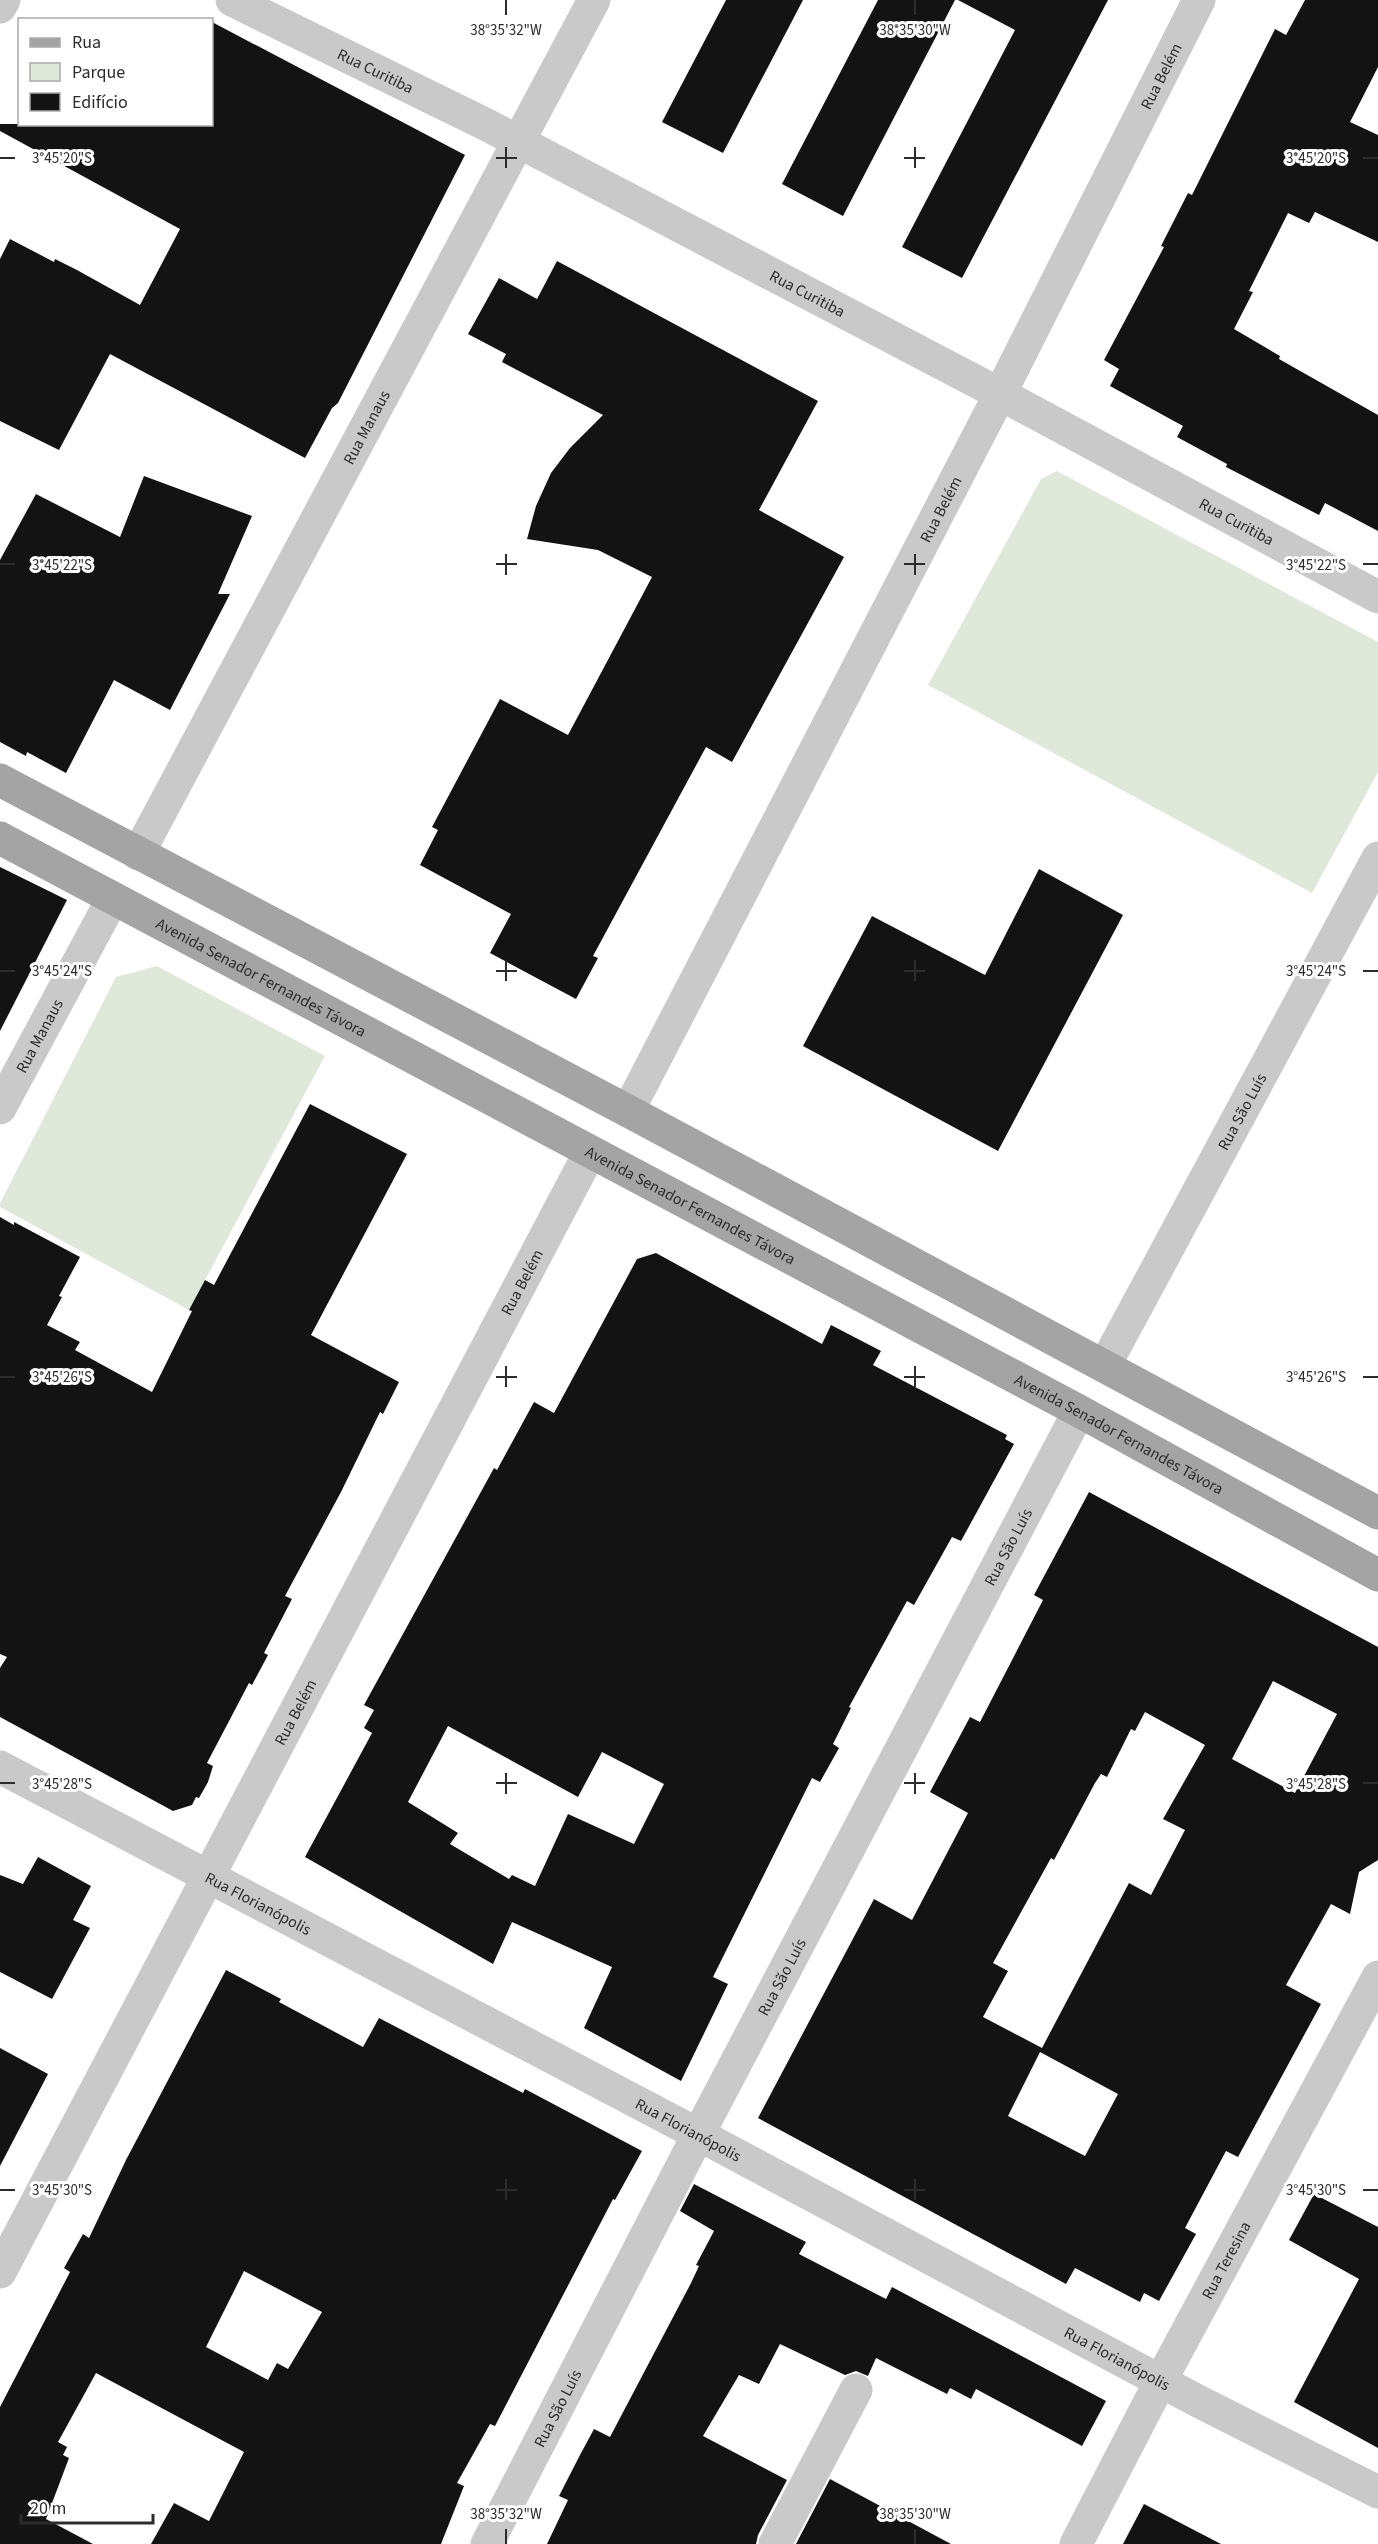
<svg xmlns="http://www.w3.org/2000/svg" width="1378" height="2544" viewBox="0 0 1378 2544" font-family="'Source Sans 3',sans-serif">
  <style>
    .green { fill: #e0e8db }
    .building { fill: #131313; fill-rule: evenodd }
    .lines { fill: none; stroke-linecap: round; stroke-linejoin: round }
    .minor { stroke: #c9c9c9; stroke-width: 33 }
    .major { stroke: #a4a4a4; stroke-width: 33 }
    .ticks { fill: none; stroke: #2c2c2c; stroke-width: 2 }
    .labels { text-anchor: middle; stroke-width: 6; stroke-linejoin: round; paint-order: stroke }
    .street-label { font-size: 16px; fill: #2c2c2c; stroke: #fff }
    .ticks-label { font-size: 15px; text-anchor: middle; fill: #2c2c2c; stroke: #fff; stroke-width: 6; stroke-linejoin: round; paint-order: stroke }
  </style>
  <rect width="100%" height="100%" fill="#fff"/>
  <path class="green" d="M 1057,471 L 1378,642 L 1378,772 L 1312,893 L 928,685 L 1041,479 Z
    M 157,966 L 325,1056 L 189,1310 L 0,1207 L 0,1203 L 116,977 Z"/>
  <path class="building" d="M 726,0 L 803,0 L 723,153 L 662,122 Z
    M 878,0 L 955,0 L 843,216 L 782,184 Z
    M 958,0 L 1108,0 L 962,278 L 902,247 L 1015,30 Z
    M 1305,0 L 1378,0 L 1378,67 L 1350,122 L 1378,135 L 1378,242 L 1315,212 L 1309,223 L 1288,213 L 1249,291 L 1253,292 L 1234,329 L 1280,356 L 1279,359 L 1378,415 L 1378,531 L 1325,503 L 1319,515 L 1226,467 L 1227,464 L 1177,437 L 1183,426 L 1110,386 L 1119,369 L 1104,360 L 1164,247 L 1161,246 L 1188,193 L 1192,195 L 1275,29 L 1286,35 Z
    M 212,22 L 465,155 L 338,403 L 332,408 L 305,458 L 110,354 L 59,450 L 0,421 L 0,259 L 10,239 L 54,262 L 55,259 L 77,270 L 140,305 L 180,229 L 0,131 L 0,124 L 212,124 Z
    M 557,261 L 818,401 L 759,510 L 844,557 L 732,762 L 706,747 L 593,956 L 598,958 L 576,999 L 490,953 L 511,914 L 420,865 L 438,830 L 432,827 L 500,699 L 568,735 L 652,577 L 598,550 L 527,539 L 536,506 L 551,473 L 570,448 L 603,415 L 502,362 L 506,354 L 468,334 L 499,278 L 537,299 Z
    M 144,476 L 252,516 L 218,594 L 230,594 L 170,710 L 114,680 L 66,773 L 27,752 L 26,756 L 0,742 L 0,560 L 36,494 L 120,537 Z
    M 0,867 L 67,900 L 0,1031 Z
    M 1039,869 L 1123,915 L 998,1151 L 803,1046 L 872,916 L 985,975 Z
    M 310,1104 L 407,1154 L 311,1335 L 399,1382 L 383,1414 L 380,1412 L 341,1492 L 285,1596 L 292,1599 L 264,1653 L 268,1655 L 252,1685 L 249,1683 L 207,1763 L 213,1766 L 208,1782 L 199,1798 L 196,1797 L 192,1805 L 173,1811 L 0,1717 L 0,1668 L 7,1657 L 0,1654 L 0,1217 L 14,1225 L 14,1222 L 80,1257 L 59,1296 L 62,1297 L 47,1325 L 80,1342 L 75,1350 L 152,1392 L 192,1311 L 189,1310 L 205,1280 L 214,1285 Z
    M 656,1253 L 822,1344 L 831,1325 L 881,1351 L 873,1365 L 1007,1435 L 1005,1439 L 1014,1444 L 961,1541 L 952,1537 L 914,1605 L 907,1601 L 849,1707 L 851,1708 L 833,1744 L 839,1748 L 820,1782 L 812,1778 L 713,1977 L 728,1984 L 681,2081 L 584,2028 L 612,1967 L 512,1922 L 493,1964 L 305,1857 L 372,1733 L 364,1728 L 374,1710 L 364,1705 L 494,1468 L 497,1470 L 534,1402 L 554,1413 L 637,1259 ZM 448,1726 L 578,1797 L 602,1752 L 664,1784 L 634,1844 L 568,1814 L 535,1886 L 512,1875 L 509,1879 L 450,1844 L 458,1833 L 408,1802 Z
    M 1089,1492 L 1378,1647 L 1378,1860 L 1359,1872 L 1350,1914 L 1331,1904 L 1286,1985 L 1321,2004 L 1238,2157 L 1226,2151 L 1185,2228 L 1196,2234 L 1159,2301 L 1144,2293 L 1140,2302 L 1075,2268 L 1066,2284 L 758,2118 L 874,1899 L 912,1920 L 968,1813 L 930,1792 L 970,1717 L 980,1722 L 1043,1600 L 1034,1595 ZM 1273,1681 L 1337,1714 L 1295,1793 L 1232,1759 ZM 1145,1712 L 1205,1745 L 1163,1819 L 1185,1830 L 1151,1895 L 1129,1883 L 1042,2048 L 983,2017 L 1008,1971 L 993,1963 L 1051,1858 L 1054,1860 L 1095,1783 L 1101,1774 L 1107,1777 L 1131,1729 L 1135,1731 ZM 1040,2052 L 1118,2094 L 1085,2156 L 1008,2116 Z
    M 38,1857 L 91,1886 L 73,1920 L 90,1928 L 52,1999 L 0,1972 L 0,1875 L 23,1884 Z
    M 226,1970 L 281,1999 L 279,2002 L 363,2047 L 379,2018 L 523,2093 L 525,2089 L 642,2151 L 615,2200 L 613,2199 L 495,2426 L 490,2424 L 457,2483 L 464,2486 L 441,2544 L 151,2544 L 174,2503 L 209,2521 L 244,2452 L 96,2373 L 58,2442 L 67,2447 L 63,2455 L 69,2458 L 46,2519 L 93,2544 L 0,2544 L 0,2407 L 70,2272 L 64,2268 L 83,2234 L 89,2238 L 126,2160 ZM 244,2271 L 322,2312 L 288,2369 L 277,2363 L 268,2380 L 206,2347 Z
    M 0,2048 L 48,2074 L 0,2166 Z
    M 694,2184 L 806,2242 L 799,2254 L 886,2299 L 892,2287 L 1106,2401 L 1082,2446 L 976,2389 L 971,2399 L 950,2388 L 947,2394 L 876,2358 L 868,2376 L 856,2371 L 845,2375 L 780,2344 L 759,2384 L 739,2375 L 703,2436 L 787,2480 L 758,2535 L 756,2544 L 547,2544 L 568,2500 L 559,2496 L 580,2455 L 594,2429 L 610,2437 L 691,2283 L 699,2266 L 696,2265 L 714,2231 L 680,2211 Z
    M 1314,2194 L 1378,2227 L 1378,2448 L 1294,2402 L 1359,2279 L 1289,2240 Z
    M 830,2479 L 951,2544 L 796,2544 Z
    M 1144,2504 L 1221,2544 L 1123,2544 Z"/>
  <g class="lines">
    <g class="minor">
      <path id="s1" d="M 232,0 L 487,125 L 1000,394 L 1378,597"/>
      <path d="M 0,7 L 4,0"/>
      <path id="s2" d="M 138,854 L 594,0"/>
      <path id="s3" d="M 0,1108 L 113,898"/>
      <path id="s4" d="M 628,1111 L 1000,394 L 1199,0"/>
      <path id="s5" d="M 1105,1365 L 1378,858"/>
      <path id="s6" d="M 0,1767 L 673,2121 L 1196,2400 L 1378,2492"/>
      <path id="s7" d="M 0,2272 L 590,1152"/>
      <path id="s8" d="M 487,2544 L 698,2135 L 1079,1411"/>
      <path d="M 775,2544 L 856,2390"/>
      <path id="s9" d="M 1076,2544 L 1161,2380 L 1378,1977"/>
    </g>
    <g class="major">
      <path d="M 0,780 L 628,1111 L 1378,1513"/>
      <path id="s10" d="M 0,838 L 1079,1411 L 1378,1575"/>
    </g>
  </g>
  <path class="ticks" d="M 506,0 L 506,15M 915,0 L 915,15M 506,147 L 506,168M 915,147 L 915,168M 0,158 L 15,158M 496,158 L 517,158M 904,158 L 925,158M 1363,158 L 1378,158M 506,554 L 506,575M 915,554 L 915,575M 0,564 L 15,564M 496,564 L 517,564M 904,564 L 925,564M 1363,564 L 1378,564M 506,960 L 506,981M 915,960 L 915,981M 0,971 L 15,971M 496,971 L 517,971M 904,971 L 925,971M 1363,971 L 1378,971M 506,1366 L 506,1387M 915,1366 L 915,1387M 0,1377 L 15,1377M 496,1377 L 517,1377M 904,1377 L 925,1377M 1363,1377 L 1378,1377M 506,1773 L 506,1794M 915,1773 L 915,1794M 0,1783 L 15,1783M 496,1783 L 517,1783M 904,1783 L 925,1783M 1363,1783 L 1378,1783M 506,2179 L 506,2200M 915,2179 L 915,2200M 0,2190 L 15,2190M 496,2190 L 517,2190M 904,2190 L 925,2190M 1363,2190 L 1378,2190M 506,2529 L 506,2544M 915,2529 L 915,2544"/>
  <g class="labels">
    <g class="street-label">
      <text dy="6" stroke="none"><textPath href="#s1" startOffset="160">Rua Curitiba</textPath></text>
      <text dy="6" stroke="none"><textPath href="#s4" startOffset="1164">Rua Belém</textPath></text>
      <text dy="6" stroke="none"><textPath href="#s1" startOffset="646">Rua Curitiba</textPath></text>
      <text dy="6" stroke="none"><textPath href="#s2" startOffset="484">Rua Manaus</textPath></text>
      <text dy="6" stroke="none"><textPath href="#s4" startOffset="678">Rua Belém</textPath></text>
      <text dy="6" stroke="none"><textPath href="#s1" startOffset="1132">Rua Curitiba</textPath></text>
      <text dy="6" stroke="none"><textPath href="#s10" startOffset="296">Avenida Senador Fernandes Távora</textPath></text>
      <text dy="6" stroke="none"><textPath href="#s3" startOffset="82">Rua Manaus</textPath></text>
      <text dy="6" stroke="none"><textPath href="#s5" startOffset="288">Rua São Luís</textPath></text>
      <text dy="6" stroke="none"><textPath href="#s10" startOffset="782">Avenida Senador Fernandes Távora</textPath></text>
      <text dy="6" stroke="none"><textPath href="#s7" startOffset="1119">Rua Belém</textPath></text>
      <text dy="6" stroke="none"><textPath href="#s10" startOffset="1268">Avenida Senador Fernandes Távora</textPath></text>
      <text dy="6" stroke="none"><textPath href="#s8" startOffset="1125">Rua São Luís</textPath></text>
      <text dy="6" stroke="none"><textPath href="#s7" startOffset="633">Rua Belém</textPath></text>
      <text dy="6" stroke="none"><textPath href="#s6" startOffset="292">Rua Florianópolis</textPath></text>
      <text dy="6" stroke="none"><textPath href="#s8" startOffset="639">Rua São Luís</textPath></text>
      <text dy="6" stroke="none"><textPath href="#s6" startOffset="778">Rua Florianópolis</textPath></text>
      <text dy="6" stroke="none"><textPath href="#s9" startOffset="321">Rua Teresina</textPath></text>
      <text dy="6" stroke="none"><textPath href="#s6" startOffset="1264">Rua Florianópolis</textPath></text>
      <text dy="6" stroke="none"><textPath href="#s8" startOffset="153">Rua São Luís</textPath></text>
    </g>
  </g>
  <g class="ticks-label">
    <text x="506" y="35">38°35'32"W</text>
    <text x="915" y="35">38°35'30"W</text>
    <text x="62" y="163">3°45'20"S</text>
    <text x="1316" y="163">3°45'20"S</text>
    <text x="62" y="570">3°45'22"S</text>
    <text x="1316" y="570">3°45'22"S</text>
    <text x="62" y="976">3°45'24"S</text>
    <text x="1316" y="976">3°45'24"S</text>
    <text x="62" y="1382">3°45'26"S</text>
    <text x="1316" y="1382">3°45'26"S</text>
    <text x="62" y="1789">3°45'28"S</text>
    <text x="1316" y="1789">3°45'28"S</text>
    <text x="62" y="2195">3°45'30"S</text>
    <text x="1316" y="2195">3°45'30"S</text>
    <text x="506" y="2519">38°35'32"W</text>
    <text x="915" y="2519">38°35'30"W</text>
  </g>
  <rect x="18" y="18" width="195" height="108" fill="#ffffff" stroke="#ababab" stroke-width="1.5"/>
  <rect x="30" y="38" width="30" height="9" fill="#a4a4a4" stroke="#ababab" stroke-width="1.5"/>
  <text x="72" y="48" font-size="18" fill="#2c2c2c">Rua</text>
  <rect x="30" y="63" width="30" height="18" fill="#e0e8db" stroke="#ababab" stroke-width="1.5"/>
  <text x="72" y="78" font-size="18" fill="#2c2c2c">Parque</text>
  <rect x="30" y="93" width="30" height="18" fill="#131313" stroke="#ababab" stroke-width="1.5"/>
  <text x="72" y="108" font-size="18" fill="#2c2c2c">Edifício</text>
  <path d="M21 2514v9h132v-9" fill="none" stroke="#2c2c2c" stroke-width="3"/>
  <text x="30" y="2514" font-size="18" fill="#2c2c2c" stroke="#ffffff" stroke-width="4.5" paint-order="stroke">20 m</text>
</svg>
